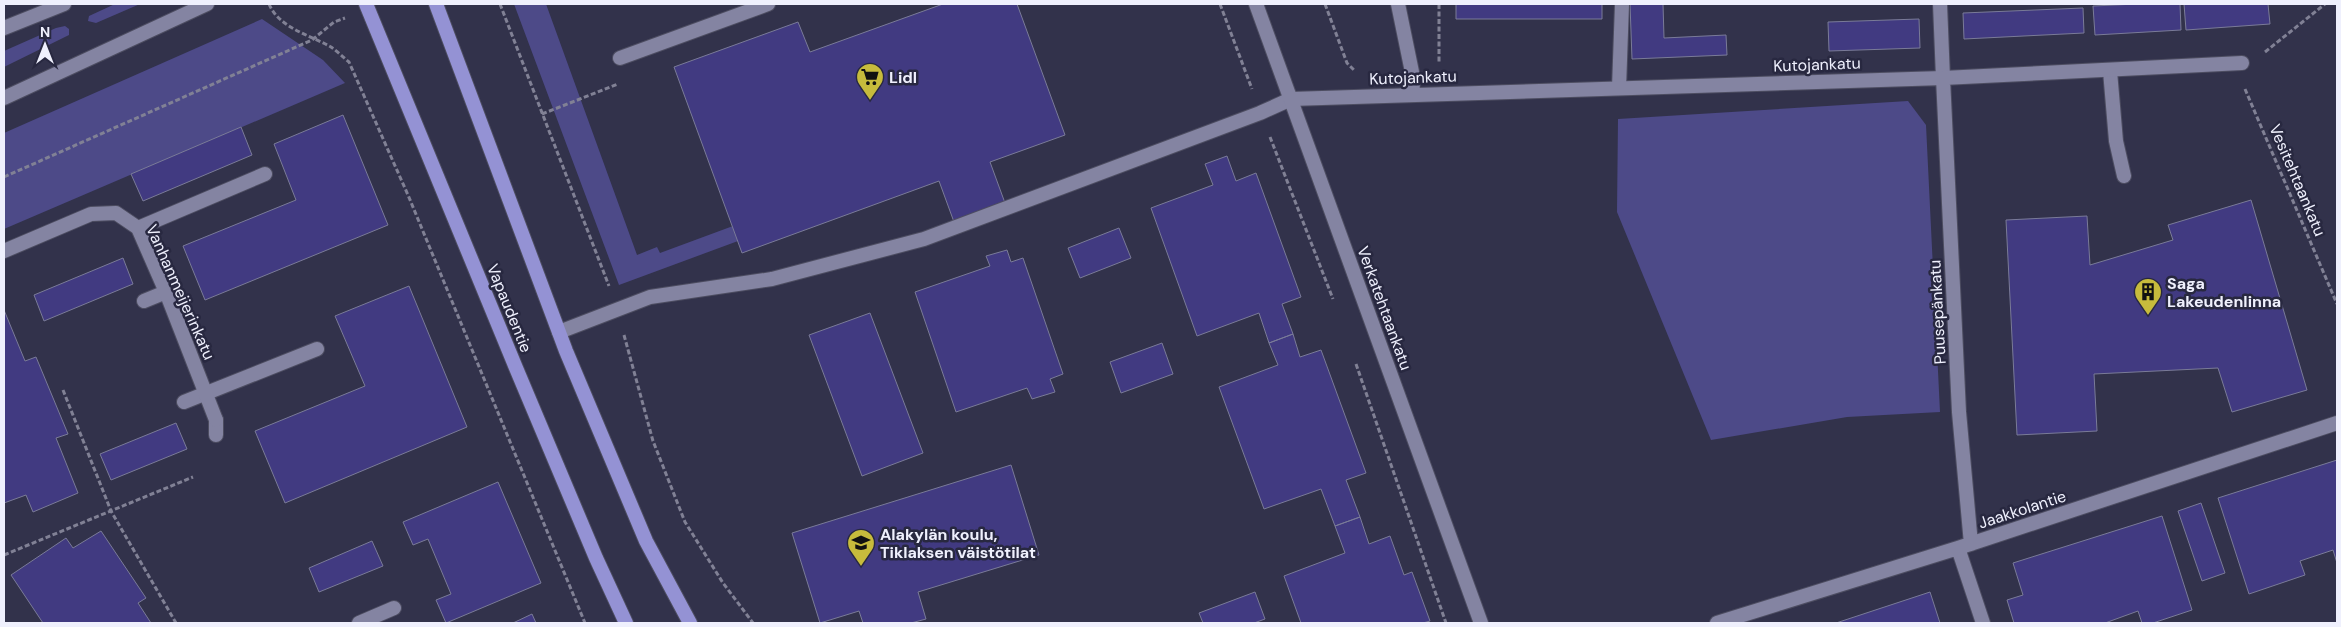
<svg xmlns="http://www.w3.org/2000/svg" width="2341" height="627" viewBox="0 0 2341 627" font-family="'DM Sans',sans-serif">
  <style>
    .green { fill: #4d4a88 }
    .building { fill: #413a81; stroke: #7a7b98 }
    .lines { fill: none; stroke-linecap: round; stroke-linejoin: round }
    .service-casing { stroke: #4d4d61; stroke-width: 16 }
    .minor-casing { stroke: #4d4d61; stroke-width: 16 }
    .secondary-casing { stroke: #4d4d61; stroke-width: 16 }
    .primary-casing { stroke: #4d4d61; stroke-width: 16 }
    .path { stroke: #818195; stroke-width: 3; stroke-dasharray: 5 2.5; stroke-linecap: butt }
    .service { stroke: #8484a2; stroke-width: 14 }
    .minor { stroke: #8484a2; stroke-width: 14 }
    .secondary { stroke: #8484a2; stroke-width: 14 }
    .primary { stroke: #9492d4; stroke-width: 14 }
    .labels { text-anchor: middle; stroke-width: 5; stroke-linejoin: round; paint-order: stroke }
    .street-label { font-size: 16px; fill: #eff0fd; stroke: #282840 }
    .poi-label { font-size: 16px; font-weight: bold; fill: #eff0fd; stroke: #282840; text-anchor: start }
  </style>
  <rect width="100%" height="100%" fill="#32324b"/>
  <path class="green" d="M 115,4 L 140,4 L 96,23 L 88,21 L 89,16 Z
    M 514,4 L 546,4 L 637,255 L 657,247 L 660,253 L 733,226 L 738,241 L 619,285 Z
    M 262,19 L 323,60 L 345,83 L 4,229 L 4,133 Z
    M 65,26 L 69,29 L 69,35 L 4,67 L 4,51 L 56,28 Z
    M 1908,101 L 1926,125 L 1940,412 L 1847,417 L 1711,440 L 1617,212 L 1618,119 Z"/>
  <path class="building" d="M 943,4 L 1017,4 L 1065,135 L 990,162 L 1005,203 L 954,222 L 939,181 L 742,253 L 674,67 L 798,22 L 810,52 Z
    M 1456,4 L 1602,4 L 1602,19 L 1456,19 Z
    M 1630,4 L 1663,4 L 1664,38 L 1726,35 L 1727,55 L 1632,59 Z
    M 2137,4 L 2180,4 L 2181,30 L 2095,35 L 2093,6 Z
    M 2184,4 L 2268,4 L 2270,24 L 2186,30 Z
    M 2083,8 L 2084,33 L 1964,39 L 1963,13 Z
    M 1919,19 L 1920,48 L 1829,51 L 1828,22 Z
    M 343,115 L 388,225 L 205,300 L 183,246 L 296,200 L 274,144 Z
    M 241,127 L 252,155 L 143,201 L 131,174 Z
    M 1227,156 L 1236,181 L 1256,173 L 1301,297 L 1282,304 L 1293,334 L 1269,343 L 1259,313 L 1197,336 L 1151,208 L 1213,185 L 1205,164 Z
    M 2251,200 L 2307,390 L 2232,412 L 2218,368 L 2094,374 L 2097,431 L 2017,435 L 2006,220 L 2087,216 L 2090,265 L 2173,240 L 2168,225 Z
    M 1119,228 L 1131,258 L 1080,278 L 1068,248 Z
    M 1007,250 L 1011,262 L 1023,258 L 1063,374 L 1050,379 L 1055,392 L 1032,399 L 1027,388 L 956,412 L 915,292 L 990,266 L 986,256 Z
    M 123,258 L 133,284 L 44,321 L 34,295 Z
    M 409,286 L 467,427 L 285,503 L 255,431 L 365,386 L 335,316 Z
    M 4,310 L 25,361 L 36,357 L 68,434 L 56,438 L 78,493 L 33,512 L 26,495 L 4,503 Z
    M 870,313 L 923,453 L 862,476 L 809,335 Z
    M 1293,334 L 1300,357 L 1321,350 L 1366,473 L 1346,480 L 1360,517 L 1335,526 L 1321,489 L 1264,509 L 1219,387 L 1278,365 L 1269,343 Z
    M 1162,343 L 1173,374 L 1121,393 L 1110,362 Z
    M 176,423 L 187,449 L 111,480 L 100,454 Z
    M 2337,460 L 2337,563 L 2333,550 L 2300,561 L 2305,575 L 2249,594 L 2218,498 Z
    M 1011,465 L 1039,555 L 918,592 L 926,619 L 911,623 L 863,623 L 859,611 L 820,623 L 792,533 Z
    M 498,482 L 541,583 L 446,623 L 436,600 L 451,594 L 428,539 L 413,545 L 403,522 Z
    M 2201,503 L 2225,573 L 2202,581 L 2178,511 Z
    M 2162,516 L 2192,610 L 2153,623 L 2142,623 L 2138,611 L 2105,623 L 2014,623 L 2007,600 L 2023,595 L 2013,563 Z
    M 1360,517 L 1369,544 L 1390,536 L 1404,575 L 1412,572 L 1430,621 L 1423,623 L 1301,623 L 1284,576 L 1345,553 L 1335,526 Z
    M 101,531 L 146,598 L 138,603 L 151,623 L 43,623 L 11,575 L 66,538 L 73,548 Z
    M 372,541 L 383,566 L 319,592 L 309,568 Z
    M 1255,592 L 1265,619 L 1254,623 L 1203,623 L 1199,613 Z
    M 1930,592 L 1940,623 L 1836,623 Z
    M 532,614 L 536,623 L 513,623 Z"/>
  <g class="lines">
    <defs>
      <path id="service" d="M 1398,4 L 1412,72 L 1413,94
        M 1940,4 L 1943,78
        M 620,58 L 768,4
        M 2110,71 L 2116,141 L 2124,176
        M 1619,88 L 1622,4
        M 138,228 L 265,174
        M 144,301 L 166,292
        M 559,332 L 650,297 L 772,279 L 924,239 L 1260,113 L 1291,99
        M 184,402 L 317,349
        M 216,420 L 216,435
        M 359,623 L 394,608"/>
      <path id="minor" d="M 1256,4 L 1481,623
        M 1943,78 L 1959,412 L 1971,544
        M 1291,99 L 1943,78 L 2242,63
        M 4,251 L 91,214 L 116,213 L 138,228 L 166,292 L 216,420
        M 1958,548 L 1983,623
        M 1717,623 L 1958,548 L 2337,423"/>
      <path id="secondary" d="M 4,28 L 64,4
        M 4,98 L 207,4"/>
      <path id="primary" d="M 366,4 L 516,368 L 596,558 L 626,623
        M 436,4 L 566,351 L 646,541 L 690,623"/>
    </defs>
    <use href="#service" class="service-casing"/>
    <use href="#minor" class="minor-casing"/>
    <use href="#secondary" class="secondary-casing"/>
    <use href="#primary" class="primary-casing"/>
    <path class="path" d="M 269,4 C 279,28 310,35 331,47 C 337,51 343,57 349,62 L 408,195 L 585,623
      M 500,4 L 609,286
      M 1220,4 L 1252,89
      M 1325,4 L 1347,63 L 1355,71
      M 1439,4 L 1439,63
      M 2265,52 L 2325,4
      M 2245,89 L 2337,304
      M 542,114 L 618,84
      M 1270,137 L 1333,299
      M 4,177 L 312,40 L 334,22 L 345,18
      M 624,335 L 653,441 L 685,522 L 723,583 L 753,623
      M 1356,364 L 1446,623
      M 63,390 L 111,511 L 176,623
      M 4,555 L 193,477"/>
    <use href="#service" class="service"/>
    <use href="#minor" class="minor"/>
    <use href="#secondary" class="secondary"/>
    <use href="#primary" class="primary"/>
  </g>
  <defs>
    <symbol id="supermarket-pin" viewBox="-11 -11 22 30"><path d="M0 17L-7.5 6A9.5 9.5 0 1 1 7.5 6Z" fill="#c7bb3c" stroke="#282840"/><path d="M-6-5.5h2.5l.6 2H6L4.5 2H-2.5L-4.4-4H-6ZM-1.5 3.2a1.3 1.3 0 1 0 .1 0ZM3 3.2a1.3 1.3 0 1 0 .1 0Z" fill="#111"/></symbol>
    <symbol id="building-pin" viewBox="-11 -11 22 30"><path d="M0 17L-7.5 6A9.5 9.5 0 1 1 7.5 6Z" fill="#c7bb3c" stroke="#282840"/><path d="M-4-6H4V6H1V3H-1V6H-4ZM-2.5-4.3h1.7v1.8h-1.7ZM.8-4.3h1.7v1.8H.8ZM-2.5-1h1.7V.8h-1.7ZM.8-1h1.7V.8H.8Z" fill="#111"/></symbol>
    <symbol id="school-pin" viewBox="-11 -11 22 30"><path d="M0 17L-7.5 6A9.5 9.5 0 1 1 7.5 6Z" fill="#c7bb3c" stroke="#282840"/><path d="M0-5L7-2L0 1L-7-2ZM-4 1L0 2.5L4 1V4Q0 6-4 4Z" fill="#111"/></symbol>
  </defs>
  <g fill-rule="evenodd">
    <use href="#supermarket-pin" x="854" y="61" width="32" height="43"/>
    <use href="#building-pin" x="2132" y="276" width="32" height="43"/>
    <use href="#school-pin" x="845" y="527" width="32" height="43"/>
  </g>
  <g class="labels">
    <g class="street-label">
      <text transform="translate(1817 64) rotate(-2)" y="6">Kutojankatu</text>
      <text transform="translate(1413 77) rotate(-2)" y="6">Kutojankatu</text>
      <text transform="translate(2298 180) rotate(67)" y="6">Vesitehtaankatu</text>
      <text transform="translate(181 292) rotate(66)" y="6">Vanhanmeijerinkatu</text>
      <text transform="translate(510 308) rotate(68)" y="6">Vapaudentie</text>
      <text transform="translate(1385 308) rotate(70)" y="6">Verkatehtaankatu</text>
      <text transform="translate(1937 312) rotate(-93)" y="6">Puusepänkatu</text>
      <text transform="translate(2022 509) rotate(-18)" y="6">Jaakkolantie</text>
    </g>
    <g class="poi-label">
      <text x="889" y="83">Lidl</text>
      <text x="2167" y="289">Saga<tspan x="2167" dy="18">Lakeudenlinna</tspan></text>
      <text x="880" y="540">Alakylän koulu,<tspan x="880" dy="18">Tiklaksen väistötilat</tspan></text>
    </g>
  </g>
  <rect width="2341" height="627" fill="none" stroke="#eff0fd" stroke-width="10"/>
  <g transform="translate(45 45)" stroke="#282840" stroke-width="4" paint-order="stroke">
  <path d="M0-4L9 19L0 12L-9 19Z" fill="#eff0fd"/>
  <text y="-8" font-size="14" font-weight="bold" text-anchor="middle" fill="#eff0fd">N</text>
  </g>
</svg>
